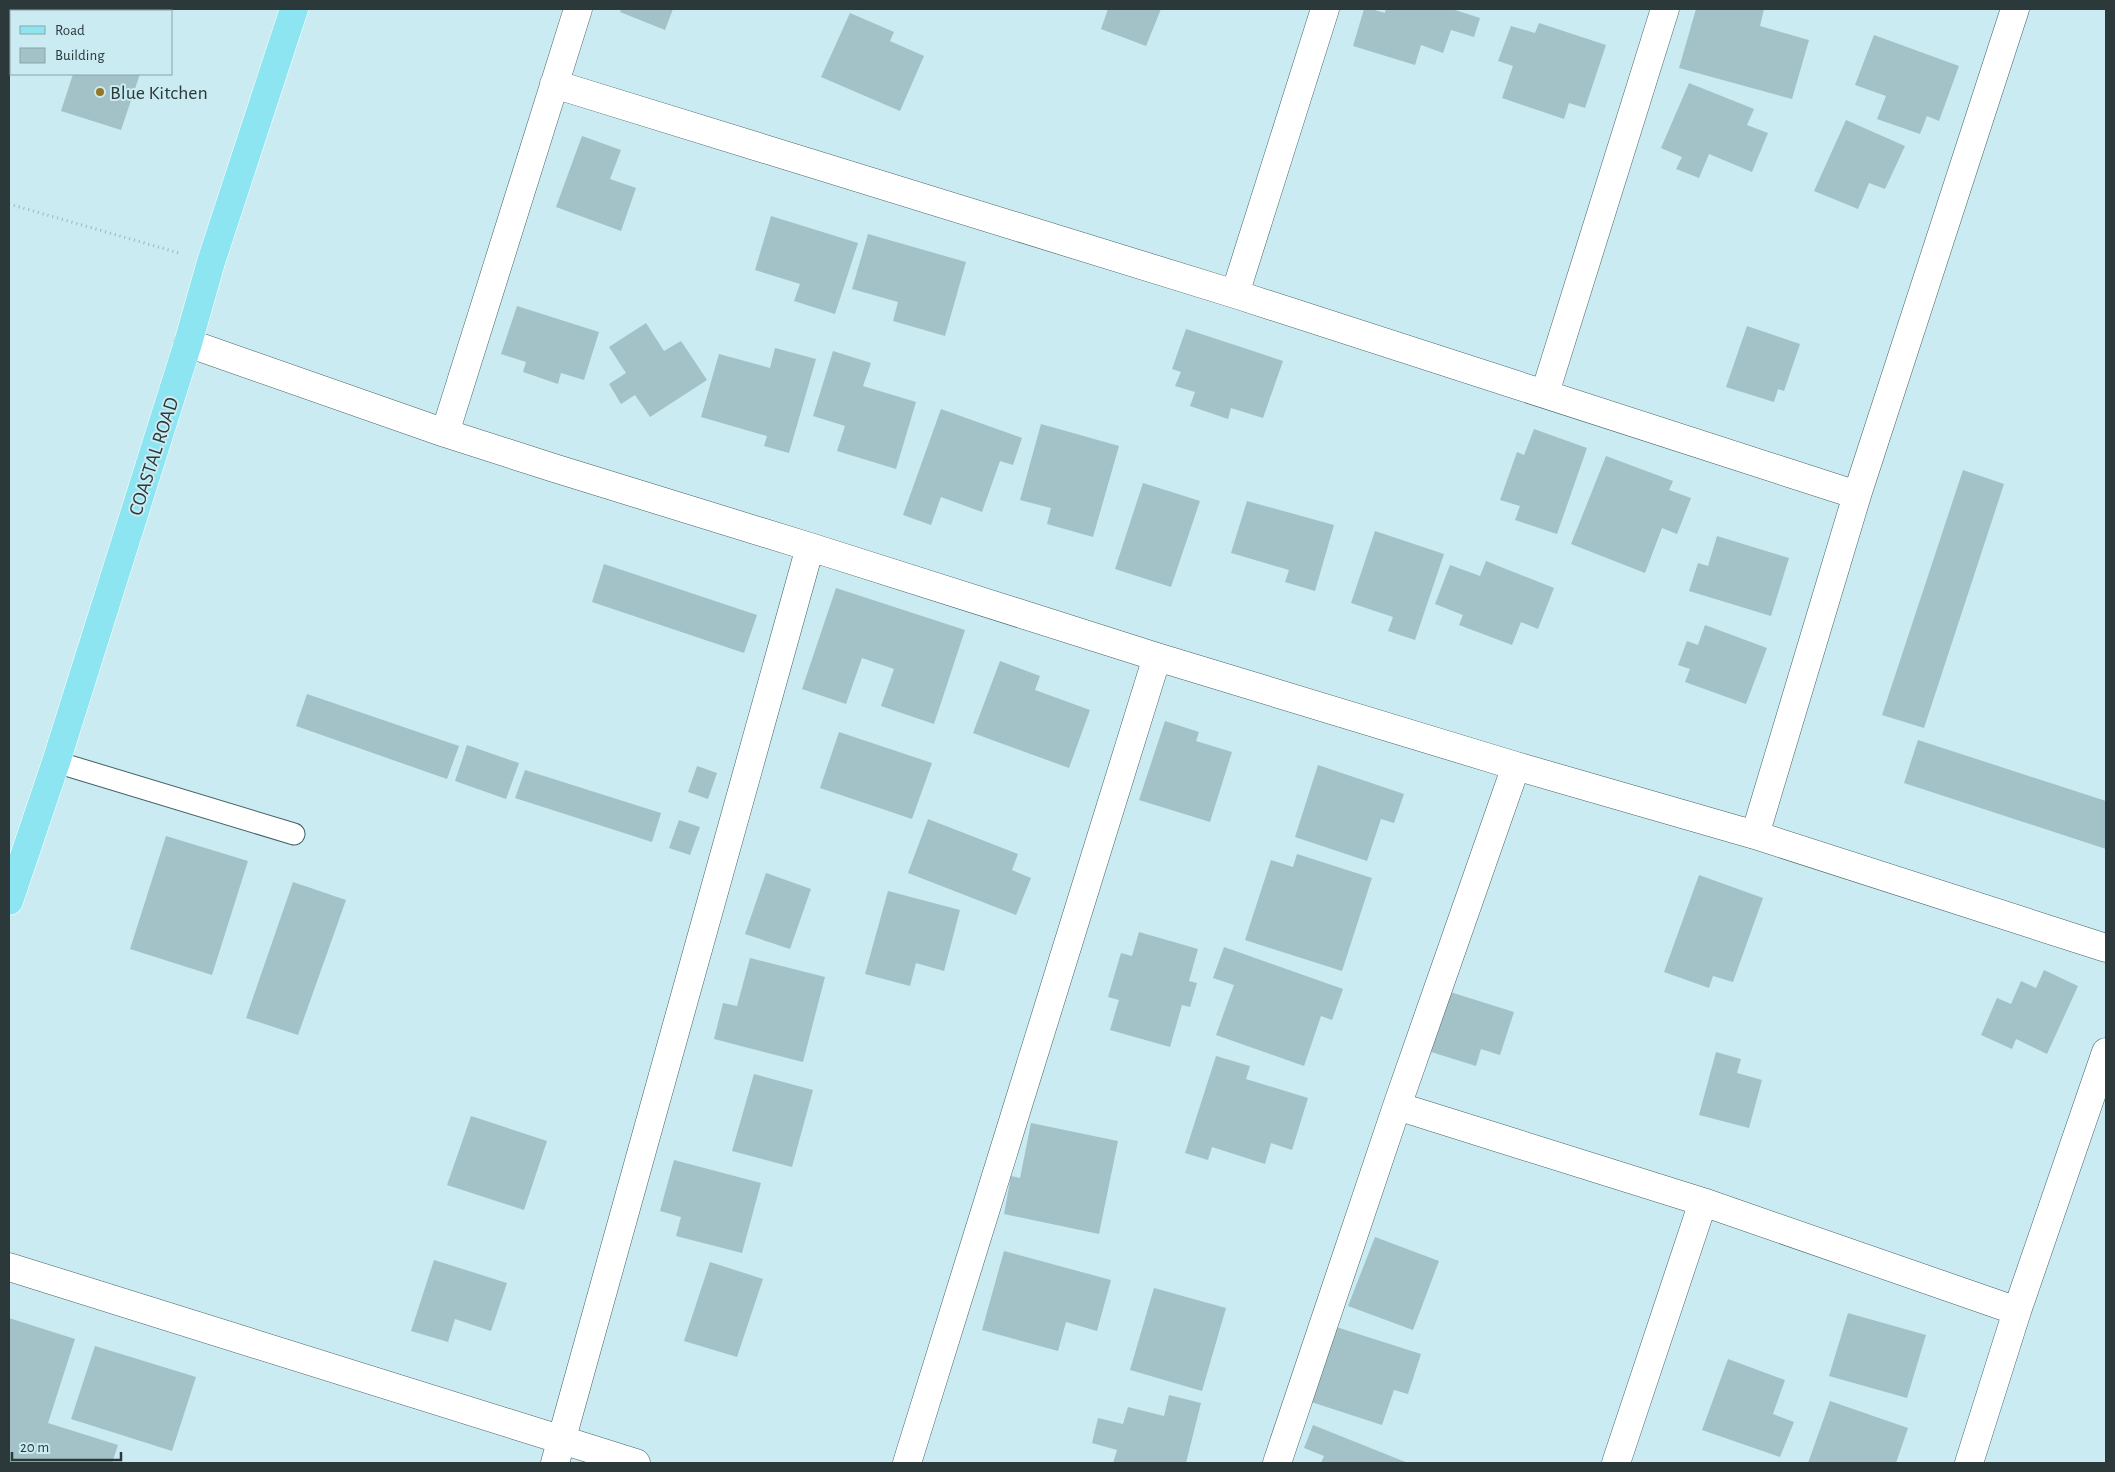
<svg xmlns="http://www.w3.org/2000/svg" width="2115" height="1472" viewBox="0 0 2115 1472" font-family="'Alegreya Sans',sans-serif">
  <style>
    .building { fill: #a2c2c8 }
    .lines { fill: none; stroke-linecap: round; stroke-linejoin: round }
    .lane-casing { stroke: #436166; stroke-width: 23 }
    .street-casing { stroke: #436166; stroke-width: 29 }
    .primary-casing { stroke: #fff; stroke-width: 29 }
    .path { stroke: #9ab5ba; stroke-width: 3; stroke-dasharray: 1 4; stroke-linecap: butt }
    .lane { stroke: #fff; stroke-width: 21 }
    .street { stroke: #fff; stroke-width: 28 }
    .primary { stroke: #8ee5f2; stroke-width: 28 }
    .poi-dot { fill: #95771f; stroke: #caebf1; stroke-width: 2 }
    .labels { text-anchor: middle; stroke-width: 4; stroke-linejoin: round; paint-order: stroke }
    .poi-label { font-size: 20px; fill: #2c393b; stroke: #caebf1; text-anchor: start }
    .street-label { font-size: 20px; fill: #2c393b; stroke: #caebf1 }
  </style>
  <rect width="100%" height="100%" fill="#caebf1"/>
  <path class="building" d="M 95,9 L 163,9 L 162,11 L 94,11 Z
    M 621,9 L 673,9 L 665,30 L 620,12 Z
    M 1108,9 L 1161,9 L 1146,46 L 1101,29 Z
    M 1364,9 L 1371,9 L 1385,13 L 1386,9 L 1452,9 L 1480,18 L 1474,37 L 1451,30 L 1443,53 L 1421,45 L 1415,65 L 1353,46 Z
    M 1696,9 L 1764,9 L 1760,26 L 1809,40 L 1792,99 L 1679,68 Z
    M 850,13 L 894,32 L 890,41 L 924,56 L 900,111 L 821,77 Z
    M 1539,23 L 1606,45 L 1585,108 L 1569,103 L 1564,119 L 1502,98 L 1513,66 L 1498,61 L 1511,26 L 1535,33 Z
    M 1874,35 L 1959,66 L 1939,121 L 1927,116 L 1920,134 L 1877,119 L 1886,96 L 1855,85 Z
    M 73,74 L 140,74 L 121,130 L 61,111 Z
    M 1689,83 L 1754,109 L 1747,125 L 1768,133 L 1752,172 L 1709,154 L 1699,178 L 1676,169 L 1682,157 L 1661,148 Z
    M 1846,120 L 1905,146 L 1885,189 L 1869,183 L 1858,209 L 1814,191 Z
    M 582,136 L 621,150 L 610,179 L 636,188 L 621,231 L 556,207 Z
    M 771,216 L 858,243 L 835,314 L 794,301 L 800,284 L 755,270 Z
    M 868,234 L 966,262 L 945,336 L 893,321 L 898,302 L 852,289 Z
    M 517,306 L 599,332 L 584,380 L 561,373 L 558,384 L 523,372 L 526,362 L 501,354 Z
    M 646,323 L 664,351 L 681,341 L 707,380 L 650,417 L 635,395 L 621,404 L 609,384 L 626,373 L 609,347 Z
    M 1747,326 L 1800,344 L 1784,391 L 1778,389 L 1774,402 L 1726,387 Z
    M 1186,329 L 1283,361 L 1263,418 L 1231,408 L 1228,419 L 1190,406 L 1195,392 L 1175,386 L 1181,372 L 1172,369 Z
    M 775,348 L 816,359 L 789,453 L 764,446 L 767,436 L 701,417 L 719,354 L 770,368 Z
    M 833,351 L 871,363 L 863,386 L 916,402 L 896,469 L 837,451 L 845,426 L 813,416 Z
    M 941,409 L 1022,438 L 1013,465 L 1000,461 L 982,512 L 941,497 L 931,525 L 903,515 Z
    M 1041,424 L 1119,446 L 1093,537 L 1047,524 L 1051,508 L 1020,500 Z
    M 1534,429 L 1587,448 L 1557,534 L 1515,520 L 1520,506 L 1500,500 L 1517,452 L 1524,455 Z
    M 1606,456 L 1673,481 L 1669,490 L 1691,498 L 1677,534 L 1662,528 L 1645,573 L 1571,544 Z
    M 1963,470 L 2004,484 L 1924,728 L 1882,715 Z
    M 1143,483 L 1200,501 L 1171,587 L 1115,569 Z
    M 1247,501 L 1334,525 L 1315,591 L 1285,582 L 1289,570 L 1231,553 Z
    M 1375,531 L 1444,554 L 1415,640 L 1388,631 L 1393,617 L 1351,603 Z
    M 1717,536 L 1789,558 L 1771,616 L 1689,591 L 1698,563 L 1708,566 Z
    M 1486,561 L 1554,588 L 1538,629 L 1521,622 L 1512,645 L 1459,625 L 1463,615 L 1435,604 L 1450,565 L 1480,576 Z
    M 604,564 L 757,615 L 744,653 L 592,602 Z
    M 836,588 L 965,630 L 934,724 L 881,706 L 894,669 L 862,658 L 846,704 L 802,689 Z
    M 1705,625 L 1767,648 L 1746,704 L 1685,682 L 1690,669 L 1678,665 L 1687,641 L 1698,645 Z
    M 1000,661 L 1040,676 L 1035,690 L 1090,710 L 1069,768 L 973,733 Z
    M 307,694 L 459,746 L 447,779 L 296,726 Z
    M 1165,721 L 1199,732 L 1196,741 L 1232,752 L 1210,822 L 1139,800 Z
    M 839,732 L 932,763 L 912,819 L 820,788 Z
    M 1918,740 L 2106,801 L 2106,849 L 1904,783 Z
    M 467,745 L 519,763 L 506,799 L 455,781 Z
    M 1318,765 L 1404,794 L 1394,823 L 1381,819 L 1367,861 L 1295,837 Z
    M 697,766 L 717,773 L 708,799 L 688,792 Z
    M 525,770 L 661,813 L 652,842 L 515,798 Z
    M 928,819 L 1018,854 L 1012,870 L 1031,878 L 1016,915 L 908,873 Z
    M 679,820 L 700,827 L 690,855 L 669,848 Z
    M 166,836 L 248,861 L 212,975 L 130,949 Z
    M 1297,854 L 1372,878 L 1342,971 L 1245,940 L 1271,860 L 1293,867 Z
    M 766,873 L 811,889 L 790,949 L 745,934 Z
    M 1699,875 L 1763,898 L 1733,982 L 1713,976 L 1709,988 L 1664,972 Z
    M 293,882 L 346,900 L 298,1035 L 246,1018 Z
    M 888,891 L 960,910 L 944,971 L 916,963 L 910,986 L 865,974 Z
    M 1139,932 L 1198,949 L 1189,981 L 1197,983 L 1190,1007 L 1182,1005 L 1170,1047 L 1110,1030 L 1119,1000 L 1108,997 L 1121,953 L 1132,956 Z
    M 1224,947 L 1343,989 L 1332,1020 L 1321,1016 L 1304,1066 L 1216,1035 L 1234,985 L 1213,978 Z
    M 750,958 L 825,977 L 803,1062 L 714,1039 L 723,1003 L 737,1006 Z
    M 2044,970 L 2078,986 L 2047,1054 L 2016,1039 L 2012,1049 L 1981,1035 L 1997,998 L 2011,1004 L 2021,981 L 2036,988 Z
    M 1447,991 L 1514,1012 L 1500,1055 L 1481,1049 L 1476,1066 L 1428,1051 Z
    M 1716,1052 L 1741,1059 L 1737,1073 L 1762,1080 L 1749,1128 L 1699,1115 Z
    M 1216,1056 L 1250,1066 L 1246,1079 L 1308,1098 L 1292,1150 L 1271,1143 L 1265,1164 L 1212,1147 L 1208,1160 L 1185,1153 Z
    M 754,1074 L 813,1090 L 792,1167 L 732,1151 Z
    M 471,1116 L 547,1141 L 524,1210 L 447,1185 Z
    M 1031,1123 L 1118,1141 L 1099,1234 L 1004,1214 L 1011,1176 L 1020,1178 Z
    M 674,1160 L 761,1183 L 742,1253 L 676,1236 L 681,1217 L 660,1211 Z
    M 1375,1237 L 1439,1261 L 1413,1330 L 1348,1306 Z
    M 1004,1251 L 1111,1280 L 1097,1331 L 1066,1322 L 1058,1351 L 982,1330 Z
    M 434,1260 L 507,1283 L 491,1331 L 455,1319 L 448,1342 L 411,1331 Z
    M 710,1262 L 763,1279 L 737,1357 L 684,1341 Z
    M 1154,1288 L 1226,1308 L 1202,1391 L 1130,1370 Z
    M 1848,1313 L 1926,1335 L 1907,1398 L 1829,1376 Z
    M 9,1318 L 75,1339 L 48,1423 L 118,1445 L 112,1463 L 9,1463 Z
    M 1330,1325 L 1421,1354 L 1408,1394 L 1394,1390 L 1382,1425 L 1305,1400 Z
    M 95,1346 L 196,1377 L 172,1451 L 71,1419 Z
    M 1728,1359 L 1785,1380 L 1773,1414 L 1794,1422 L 1780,1457 L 1702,1430 Z
    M 1169,1395 L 1201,1403 L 1186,1463 L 1113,1463 L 1117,1450 L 1092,1443 L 1098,1418 L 1123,1424 L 1128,1407 L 1164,1416 Z
    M 1830,1401 L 1908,1428 L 1896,1463 L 1808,1463 Z
    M 1313,1425 L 1408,1463 L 1321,1463 L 1324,1456 L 1304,1448 Z"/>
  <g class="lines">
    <defs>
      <path id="lane" d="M 56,762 L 294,834"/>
      <path id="street" d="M 554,84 L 1235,294 L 1857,495
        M 1235,294 L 1325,9
        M 188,343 L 445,433 L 554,468 L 810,547 L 1157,657 L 1516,766 L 1755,835 L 2106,948
        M 1545,393 L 1665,9
        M 445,433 L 578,9
        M 1755,835 L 1857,495 L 2015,9
        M 1397,1106 L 1703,1202 L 2017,1311
        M 9,1267 L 636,1463
        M 555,1463 L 810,547
        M 907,1463 L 1157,657
        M 1277,1463 L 1397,1106 L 1516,766
        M 1616,1463 L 1703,1202
        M 1969,1463 L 2017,1311 L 2106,1052"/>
      <path id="primary" d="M 9,901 L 56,762 L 188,343 L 211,262 L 294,9"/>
    </defs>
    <use href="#lane" class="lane-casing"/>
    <use href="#street" class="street-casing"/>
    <use href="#primary" class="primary-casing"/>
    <path class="path" d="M 9,204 L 179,253"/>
    <use href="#lane" class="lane"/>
    <use href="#street" class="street"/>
    <use href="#primary" class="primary"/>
  </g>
  <circle class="poi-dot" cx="100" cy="92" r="5"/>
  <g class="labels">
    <g class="poi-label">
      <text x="110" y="99">Blue Kitchen</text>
    </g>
    <g class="street-label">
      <text transform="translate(153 456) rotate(-72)" y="7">COASTAL ROAD</text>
    </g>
  </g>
  <rect width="2115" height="1472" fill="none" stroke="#2c393b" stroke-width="20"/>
  <rect x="10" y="10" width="162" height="65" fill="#caebf1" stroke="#8ba4a8"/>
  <rect x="20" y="26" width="25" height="8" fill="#8ee5f2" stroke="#8ba4a8"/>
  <text x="55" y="35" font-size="15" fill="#2c393b">Road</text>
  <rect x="20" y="48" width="25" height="15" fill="#a2c2c8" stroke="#8ba4a8"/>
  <text x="55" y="60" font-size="15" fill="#2c393b">Building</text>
  <path d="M12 1452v8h109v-8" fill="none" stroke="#2c393b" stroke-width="2.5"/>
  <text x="20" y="1452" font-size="15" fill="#2c393b" stroke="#caebf1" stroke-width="4" paint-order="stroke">20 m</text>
</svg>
